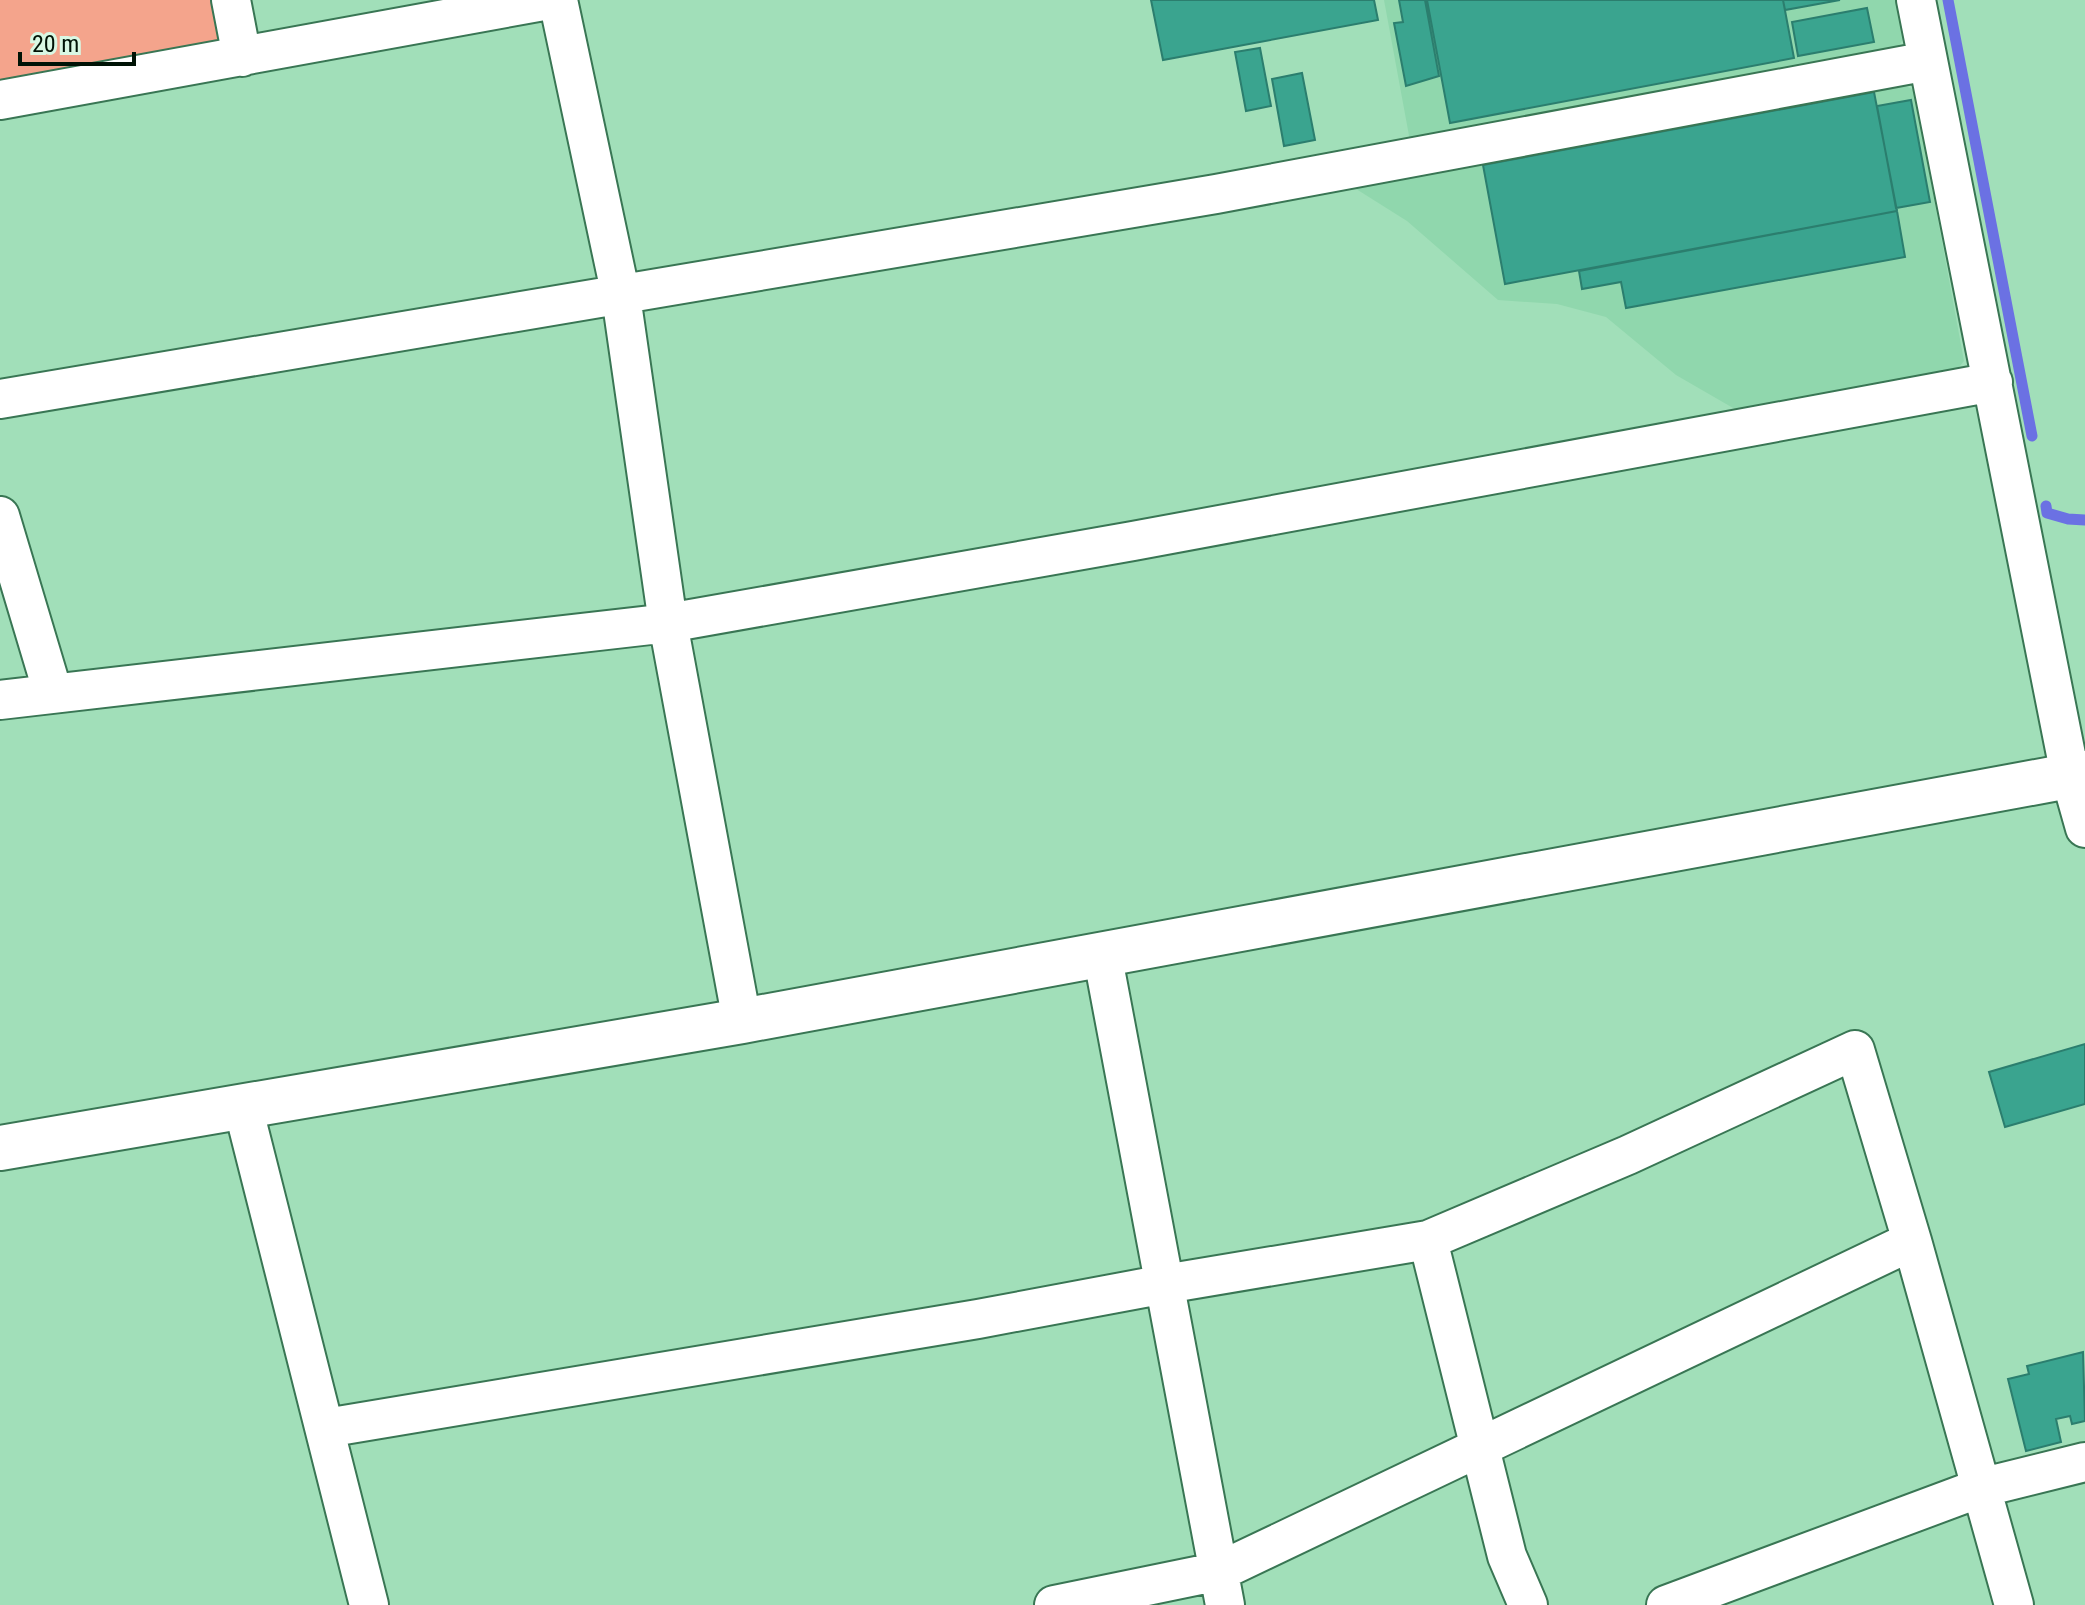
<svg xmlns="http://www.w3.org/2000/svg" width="2085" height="1605" viewBox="0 0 2085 1605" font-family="'Roboto Condensed',sans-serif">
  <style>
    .built { fill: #90d7ad }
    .green { fill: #f4a48c }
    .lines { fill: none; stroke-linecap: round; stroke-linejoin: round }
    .stream { stroke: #6b71e3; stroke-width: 11 }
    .building { fill: #3aa48f; stroke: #2b7e6e; stroke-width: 2 }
    .street-casing { stroke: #397654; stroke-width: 42 }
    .secondary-casing { stroke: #397654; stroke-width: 48 }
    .street { stroke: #fff; stroke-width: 38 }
    .secondary { stroke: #fff; stroke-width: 44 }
  </style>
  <rect width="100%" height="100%" fill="#a1dfb9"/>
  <path class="built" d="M 1384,0 L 1898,0 L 1905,36 L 1896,50 L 1410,141 Z
    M 1899,83 L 1914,90 L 1964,361 L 1955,372 L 1740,412 L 1676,375 L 1606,317 L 1557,304 L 1498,300 L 1407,221 L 1353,187 Z"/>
  <path class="green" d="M 0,0 L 217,0 L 225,42 L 0,83 Z"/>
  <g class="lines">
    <path class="stream" d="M 1948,0 L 2032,436
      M 2046,506 L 2047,513 L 2068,519 L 2085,520"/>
  </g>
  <path class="building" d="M 1151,0 L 1374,0 L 1378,20 L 1163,60 Z
    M 1399,0 L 1425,0 L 1439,76 L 1406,86 L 1394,23 L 1403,22 Z
    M 1427,0 L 1783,0 L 1794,58 L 1450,123 Z
    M 1783,0 L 1840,0 L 1785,10 Z
    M 1867,8 L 1874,42 L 1798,56 L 1792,22 Z
    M 1260,48 L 1271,106 L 1246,111 L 1235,52 Z
    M 1302,73 L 1315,140 L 1284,146 L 1272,79 Z
    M 1874,92 L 1897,211 L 1505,284 L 1483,165 Z
    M 1911,100 L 1930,202 L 1896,208 L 1877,106 Z
    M 1897,211 L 1905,257 L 1626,308 L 1621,282 L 1582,289 L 1579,271 Z
    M 2085,1044 L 2085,1104 L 2005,1127 L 1989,1072 Z
    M 2083,1352 L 2085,1421 L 2072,1424 L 2070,1416 L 2056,1419 L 2061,1442 L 2026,1451 L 2008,1379 L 2029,1374 L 2027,1366 Z"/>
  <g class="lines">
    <defs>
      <path id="street" d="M 231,0 L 242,57
        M 558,0 L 621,296 L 668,623 L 742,1021
        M 1916,0 L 2070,775 L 2085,828
        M 0,100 L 549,0
        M 0,399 L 1216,194 L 1928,61
        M 0,516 L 53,693
        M 0,700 L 668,623 L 1133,541 L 1993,382
        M 1102,953 L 1225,1605
        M 243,1107 L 369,1605
        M 1428,1240 L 1507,1556 L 1528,1605
        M 326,1428 L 978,1319 L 1165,1284 L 1428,1240 L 1628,1155 L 1855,1050 L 1912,1241
        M 1054,1605 L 1220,1571 L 1912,1241 L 2014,1605
        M 1666,1605 L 1980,1488 L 2085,1462"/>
      <path id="secondary" d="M 0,1148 L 742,1021 L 2085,773"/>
    </defs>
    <use href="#street" class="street-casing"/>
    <use href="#secondary" class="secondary-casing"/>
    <use href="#street" class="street"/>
    <use href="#secondary" class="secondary"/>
  </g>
  <path d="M20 52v12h114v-12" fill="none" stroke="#001306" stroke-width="4"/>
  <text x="32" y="52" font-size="24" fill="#001306" stroke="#d9f8e4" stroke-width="6" paint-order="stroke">20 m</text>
</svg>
